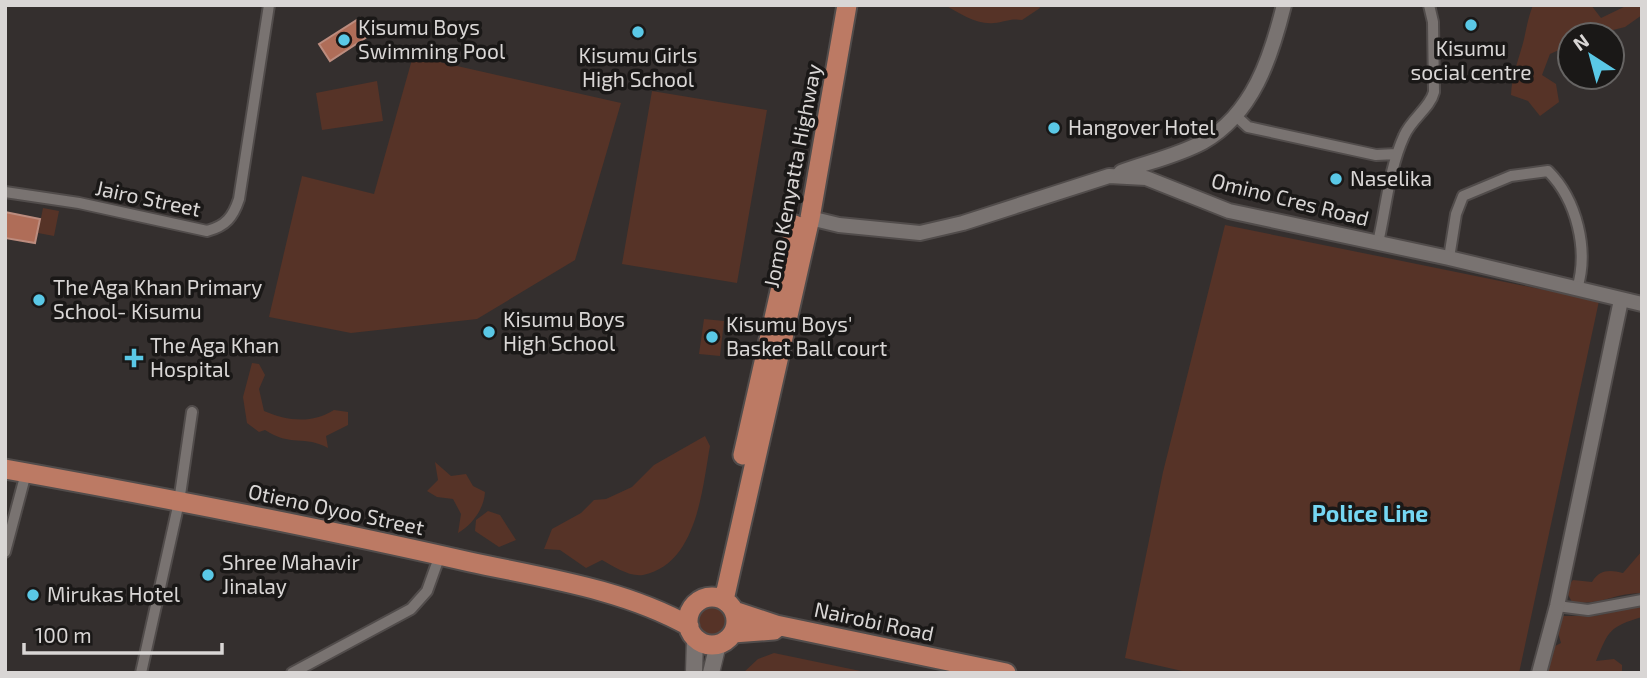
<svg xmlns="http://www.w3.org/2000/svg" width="1647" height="678" viewBox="0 0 1647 678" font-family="'Exo 2',sans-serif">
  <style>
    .green { fill: #563327 }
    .water { fill: #af6d58; stroke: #bc8c7e; stroke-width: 2 }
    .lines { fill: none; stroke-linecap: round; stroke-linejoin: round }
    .minor-casing { stroke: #514c4b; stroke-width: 14 }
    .tertiary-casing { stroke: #514c4b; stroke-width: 18 }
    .secondary-casing { stroke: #514c4b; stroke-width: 19 }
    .trunk-casing { stroke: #514c4b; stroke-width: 23 }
    .minor { stroke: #797371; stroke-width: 10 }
    .tertiary { stroke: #797371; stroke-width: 14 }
    .secondary { stroke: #797371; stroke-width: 16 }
    .trunk { stroke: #bc7a64; stroke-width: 19 }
    .poi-dot { fill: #5ac8e6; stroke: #1a1817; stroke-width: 2.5 }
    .labels { text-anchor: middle; stroke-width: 7; stroke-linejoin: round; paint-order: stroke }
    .poi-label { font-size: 21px; fill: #d9d6d5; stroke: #1a1817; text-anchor: start }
    .street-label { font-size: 21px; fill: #d9d6d5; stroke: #1a1817 }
    .neighbourhood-label { font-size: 23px; font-weight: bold; fill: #75d7f3; stroke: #1a1817 }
  </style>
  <rect width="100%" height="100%" fill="#342f2e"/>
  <path class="green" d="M 945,5 L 1039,5 L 1040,8 L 1022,20 C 1010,18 1005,22 994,23 C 977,25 959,13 945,5 Z
    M 1533,5 L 1591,5 L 1601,18 L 1628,5 L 1642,5 L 1642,15 L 1625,27 L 1593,35 L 1570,35 L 1570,45 L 1550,54 L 1542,75 L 1556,84 L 1559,102 L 1540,116 L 1528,101 L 1511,95 C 1512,77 1516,67 1521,50 C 1526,35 1526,23 1533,5 Z
    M 413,56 L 621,103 L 575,260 L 477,319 L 351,333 L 269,317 L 302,176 L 374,194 Z
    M 377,81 L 383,121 L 322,130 L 316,93 Z
    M 652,91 L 767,110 L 737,283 L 622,264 Z
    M 43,208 L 59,211 L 54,236 L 38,233 Z
    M 1225,225 L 1599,301 L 1519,673 L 1191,673 L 1125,658 L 1163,472 Z
    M 704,319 L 724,321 L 720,356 L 699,354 Z
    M 252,363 L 259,364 L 265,375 L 259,389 L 264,411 C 287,421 312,424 334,410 L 348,412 L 348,425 L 326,436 L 328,448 C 305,435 290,447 265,430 L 259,432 L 247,423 L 243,397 Z
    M 705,436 L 710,446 C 702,490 697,564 643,575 C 629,577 613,566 602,560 L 586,568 L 560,550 L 544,549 L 552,529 L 581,513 L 594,500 L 606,499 L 632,487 L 654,465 Z
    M 435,462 L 451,476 L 466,474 L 473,486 L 485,492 C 484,509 472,525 458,533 L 461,514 L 453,499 L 437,497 L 427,491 L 438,480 Z
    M 488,511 L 500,515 L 516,540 L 499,547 L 475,531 L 476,520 Z
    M 1642,551 L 1642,593 C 1614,593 1599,606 1572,602 L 1565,589 L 1573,580 L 1592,582 C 1600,569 1610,570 1623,573 Z
    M691 622a21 21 0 1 1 42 0a21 21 0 1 1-42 0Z
    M 1642,606 L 1642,617 C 1609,627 1609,630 1596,661 L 1614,659 L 1622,665 L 1622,672 L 1545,673 L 1551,648 L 1561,643 L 1557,629 L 1562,616 L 1595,616 Z
    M 774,653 L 870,673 L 743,673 L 758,659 Z"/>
  <path class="water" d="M 360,18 L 370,35 L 330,61 L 319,44 Z
    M 5,212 L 40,219 L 35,243 L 5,238 Z"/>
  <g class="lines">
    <defs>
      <path id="minor" d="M 1235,115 L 1248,127 L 1376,155 L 1397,154
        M 5,192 L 79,203 L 207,231 C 226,226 233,217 239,199 L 269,5
        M 1378,243 C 1386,208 1389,169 1404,136 C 1411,119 1430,108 1434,92 L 1433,22 L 1429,5
        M 1449,258 L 1456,214 L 1463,196 L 1511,176 L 1548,171 C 1577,200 1589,250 1577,289
        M 5,552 L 26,473
        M 1557,606 L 1588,610 L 1642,600
        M 141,673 L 179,502 L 192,412
        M 292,673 L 411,609 L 427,591 L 440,555"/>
      <path id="tertiary" d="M 1121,172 C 1148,162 1177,156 1203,142 C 1253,114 1271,57 1284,5
        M 810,218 L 839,225 L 920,233 L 963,223 L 1109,176 L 1146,178 L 1229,211 L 1449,258 L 1642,304
        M 1539,673 L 1557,606 L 1621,300"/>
      <path id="secondary" d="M 694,673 L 695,638
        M 711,673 L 718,644"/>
      <path id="trunk" d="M 743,455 L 795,225
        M 5,469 C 161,497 316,527 470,562 C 544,578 623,589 689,626
        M688 621a24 24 0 1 1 48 0a24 24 0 1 1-48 0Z
        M 724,600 L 810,218 L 847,5
        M 734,611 L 776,625 L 1006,673
        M 733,633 L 774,630"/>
    </defs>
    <use href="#minor" class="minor-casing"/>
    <use href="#tertiary" class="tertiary-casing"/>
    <use href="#secondary" class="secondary-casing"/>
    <use href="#trunk" class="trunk-casing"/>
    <use href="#minor" class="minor"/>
    <use href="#tertiary" class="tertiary"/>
    <use href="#secondary" class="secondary"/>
    <use href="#trunk" class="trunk"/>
  </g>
  <g class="poi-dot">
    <circle cx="1471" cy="25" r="7"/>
    <circle cx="638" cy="32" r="7"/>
    <circle cx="344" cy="40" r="7"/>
    <circle cx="1054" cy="128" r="7"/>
    <circle cx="1336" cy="179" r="7"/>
    <circle cx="39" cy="300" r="7"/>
    <circle cx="489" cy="332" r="7"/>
    <circle cx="712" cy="337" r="7"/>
    <path d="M130.5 347.5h7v7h7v7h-7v7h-7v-7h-7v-7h7z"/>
    <circle cx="208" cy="575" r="7"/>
    <circle cx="33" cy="595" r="7"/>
  </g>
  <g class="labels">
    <g class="poi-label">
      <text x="358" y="35">Kisumu Boys<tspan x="358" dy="24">Swimming Pool</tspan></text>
      <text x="1471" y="56" text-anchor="middle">Kisumu<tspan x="1471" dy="24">social centre</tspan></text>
      <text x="638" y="63" text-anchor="middle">Kisumu Girls<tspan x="638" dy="24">High School</tspan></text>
      <text x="1068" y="135">Hangover Hotel</text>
      <text x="1350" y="186">Naselika</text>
      <text x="53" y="295">The Aga Khan Primary<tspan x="53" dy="24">School- Kisumu</tspan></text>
      <text x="503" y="327">Kisumu Boys<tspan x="503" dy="24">High School</tspan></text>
      <text x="726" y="332">Kisumu Boys'<tspan x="726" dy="24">Basket Ball court</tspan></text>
      <text x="150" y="353">The Aga Khan<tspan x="150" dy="24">Hospital</tspan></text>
      <text x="222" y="570">Shree Mahavir<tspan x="222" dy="24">Jinalay</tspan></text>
      <text x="47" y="602">Mirukas Hotel</text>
    </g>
    <g class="street-label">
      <text transform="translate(793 176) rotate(-79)" y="7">Jomo Kenyatta Highway</text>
      <text transform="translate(148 199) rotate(12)" y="7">Jairo Street</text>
      <text transform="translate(1290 200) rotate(14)" y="7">Omino Cres Road</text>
      <text transform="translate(336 510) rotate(12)" y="7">Otieno Oyoo Street</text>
      <text transform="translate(874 622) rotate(12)" y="7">Nairobi Road</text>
    </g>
    <g class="neighbourhood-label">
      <text x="1370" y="522">Police Line</text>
    </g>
  </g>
  <rect width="1647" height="678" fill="none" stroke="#d9d6d5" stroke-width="14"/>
  <g transform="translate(1591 56) rotate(324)"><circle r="33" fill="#1a1817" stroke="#666463" stroke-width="2"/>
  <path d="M0-5L12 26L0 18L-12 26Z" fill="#5ac8e6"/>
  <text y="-10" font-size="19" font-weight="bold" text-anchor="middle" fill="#d9d6d5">N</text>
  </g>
  <path d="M24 643v10h198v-10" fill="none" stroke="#d9d6d5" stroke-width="3.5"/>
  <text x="35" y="643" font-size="21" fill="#d9d6d5" stroke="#1a1817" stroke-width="5" paint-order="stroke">100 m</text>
</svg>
